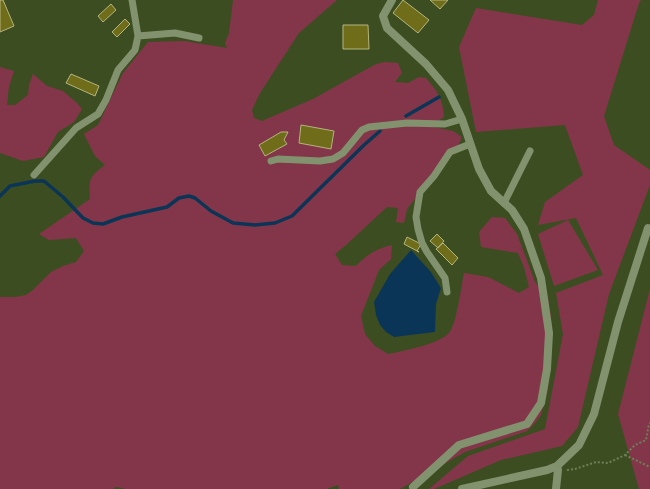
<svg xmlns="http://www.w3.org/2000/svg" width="650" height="489" viewBox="0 0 650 489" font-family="Inter,sans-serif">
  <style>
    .green { fill: #833649 }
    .water { fill: #0b3557 }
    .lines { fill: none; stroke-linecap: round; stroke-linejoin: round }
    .stream { stroke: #0b3557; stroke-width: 3.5 }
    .building { fill: #6f6c1a; stroke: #b5b47e }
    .path { stroke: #6f7f58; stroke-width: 2; stroke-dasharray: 2 2; stroke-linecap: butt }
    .service { stroke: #82926e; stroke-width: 7 }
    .minor { stroke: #82926e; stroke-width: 8 }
  </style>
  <rect width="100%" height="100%" fill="#3c4e21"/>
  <path class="green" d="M 233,0 L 337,0 L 299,33 L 260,93 L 252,110 L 254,118 L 262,121 L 313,99 L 376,64 L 385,62 L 398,63 L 402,73 L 395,82 L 408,83 L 419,77 L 426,78 C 437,91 443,99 444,117 L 438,121 L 424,125 L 453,131 L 462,137 L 459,144 L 407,209 L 404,223 L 396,222 L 398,208 L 387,207 L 346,245 L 335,254 L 342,265 L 356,266 C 366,255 378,248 392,245 L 391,259 L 379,270 L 361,316 L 365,334 L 375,346 L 388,354 C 403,351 439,344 449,333 C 457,323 461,287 464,273 L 488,277 L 519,293 L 529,287 L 524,267 L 518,253 L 481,247 L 479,232 L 492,217 L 505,218 L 517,234 L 535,282 L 548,298 L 552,323 L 548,389 L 541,415 L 535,423 L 527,431 L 465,452 L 400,489 L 339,489 L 338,485 L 326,489 L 126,489 L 116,487 L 113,489 L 0,489 L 0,297 L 16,297 L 26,295 L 33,290 L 51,272 L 63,266 L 76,262 L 84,251 L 76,238 L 49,240 L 39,234 L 90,199 C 89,179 89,177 105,165 L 95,156 L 84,134 L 98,125 L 123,73 L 148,42 L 184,41 L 227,48 L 225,43 L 229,33 Z
    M 598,0 L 641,0 L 639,3 L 604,116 L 614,145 L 650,170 L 650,185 L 609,294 L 578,427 L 562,446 L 501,460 L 434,489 L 429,489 L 468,456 L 545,429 L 563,334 L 556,293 L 603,275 L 576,218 L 538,225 L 545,202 L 583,175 L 565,125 L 476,132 L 459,47 L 476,8 L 582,25 L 594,15 Z
    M 0,67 L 14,71 L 9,87 L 7,105 L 15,105 L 28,95 L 29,85 L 33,74 L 47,86 L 63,91 L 77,103 L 82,109 L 74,122 L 58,132 L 44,157 L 23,161 L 0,153 Z
    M 568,220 L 598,270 L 554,286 L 538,234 Z
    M 650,289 L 650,489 L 639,489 L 618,414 Z"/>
  <path class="water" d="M 411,250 L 431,272 L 441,288 L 436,304 L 435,332 L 394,337 L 386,332 L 380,325 L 376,315 L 374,302 L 390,274 Z"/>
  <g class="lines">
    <path class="stream" d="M 406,116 L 439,97
      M 0,196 L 10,186 L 35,181 L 44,181 L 63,197 L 83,218 L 93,223 L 103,224 L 122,217 L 167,207 L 179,198 L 189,196 L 195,198 L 211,211 L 233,223 L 255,225 L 275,223 L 292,216 L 364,145 L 380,131"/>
  </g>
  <path class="building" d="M 0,0 L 3,0 L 14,26 L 0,32 Z
    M 403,0 L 429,20 L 418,33 L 393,13 Z
    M 430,0 L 448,0 L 440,9 Z
    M 111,4 L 116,10 L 103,22 L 98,16 Z
    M 125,19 L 130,24 L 117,37 L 112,32 Z
    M 343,25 L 368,25 L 369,49 L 343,49 Z
    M 71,74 L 99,86 L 95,96 L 66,83 Z
    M 301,125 L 334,131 L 331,149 L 299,143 Z
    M 281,132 L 288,132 L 284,140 L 287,144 L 265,156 L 259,145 Z
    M 437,234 L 444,241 L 438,248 L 430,241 Z
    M 407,237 L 421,244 L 417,251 L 419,252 L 404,244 Z
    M 443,243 L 458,258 L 452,265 L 436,249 Z"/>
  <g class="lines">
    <path class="path" d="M 625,455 L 650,467
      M 567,470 L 575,469 L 596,462 L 608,463 L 625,455 L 635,445 L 646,440 L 649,424 L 650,423"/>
    <path class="service" d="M 138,36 L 175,33 L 199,38
      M 271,161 L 278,159 L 320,161 L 333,159 L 343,153 L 362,130 L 369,127 L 407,123 L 445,124 L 462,119
      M 34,175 L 76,128 L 98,114 L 106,100 L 118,70 L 135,50 L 138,36 L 132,0
      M 504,203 L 530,151
      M 447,292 L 445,278 L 427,252 L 422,243 L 418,229 L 416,217 L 420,192 L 434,176 L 450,152 L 470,144"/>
    <path class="minor" d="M 392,0 L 383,16 L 387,28 L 426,64 L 448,90 L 462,119 L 479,169 L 491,191 L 512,210 L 524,229 L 541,278 L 549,333 L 547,369 L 541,403 L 527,424 L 459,445 L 413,487
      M 557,466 L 579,445 L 594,414 L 618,322 L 648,228
      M 462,489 L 547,470 L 557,466 L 558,470 L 556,489"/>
  </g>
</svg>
